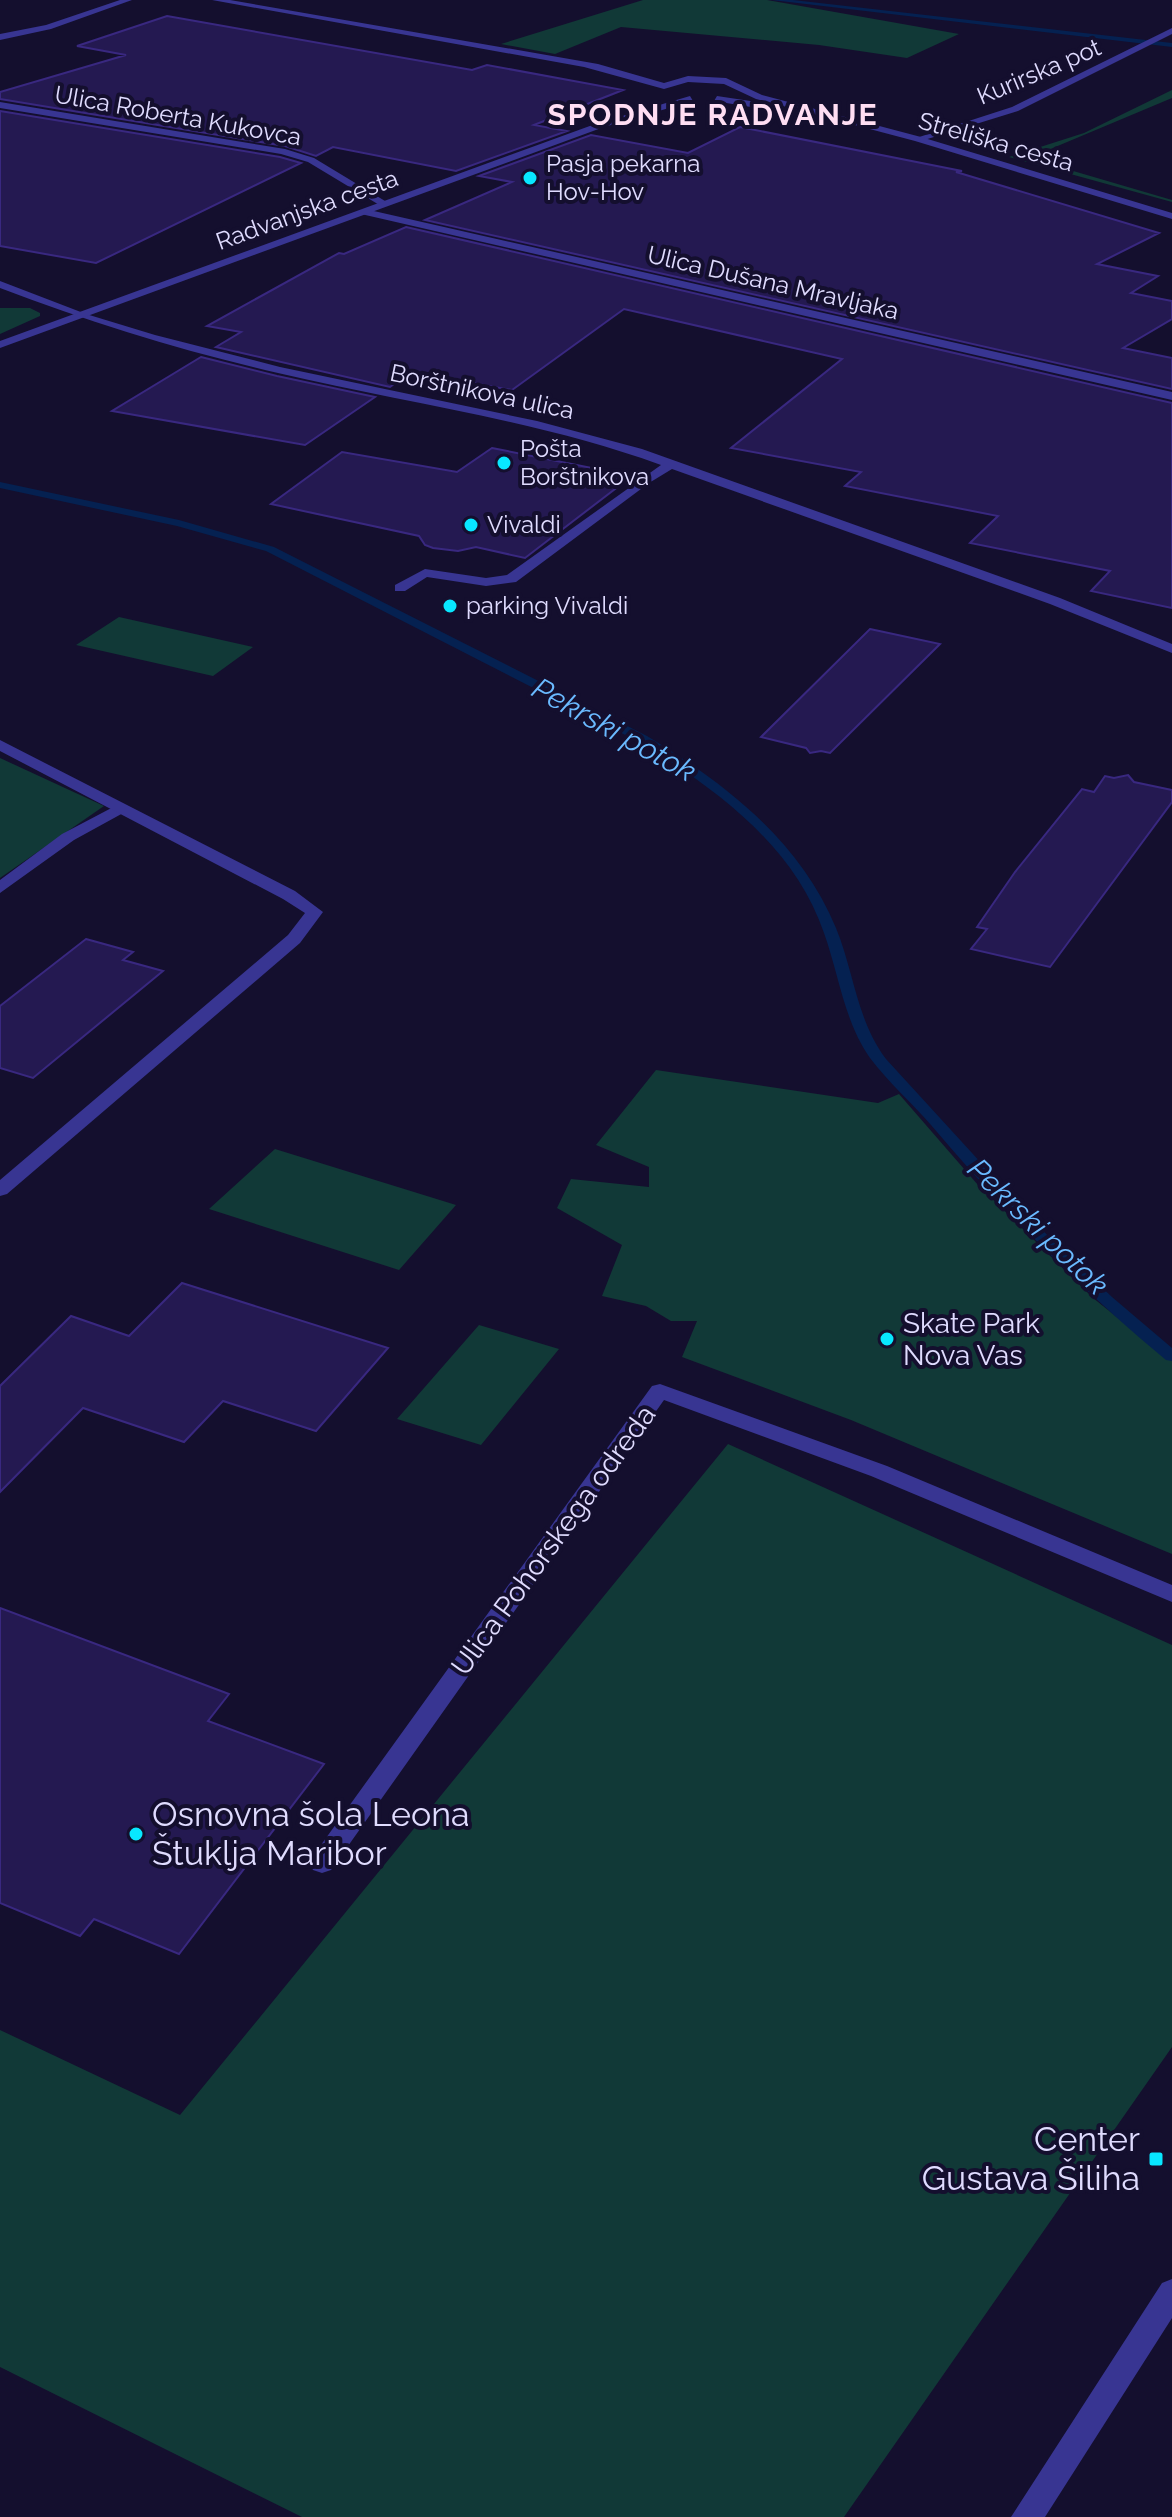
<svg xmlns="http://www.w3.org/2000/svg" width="1172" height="2517" viewBox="0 0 1172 2517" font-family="Raleway,sans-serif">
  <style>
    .green { fill: #113937 }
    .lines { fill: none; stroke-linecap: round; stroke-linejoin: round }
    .stream { fill: #052151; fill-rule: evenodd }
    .building { fill: #241951; stroke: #392880; stroke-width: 2 }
    .pedestrian { fill: #383592; fill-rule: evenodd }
    .minor { fill: #383592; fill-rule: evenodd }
    .tertiary { fill: #383592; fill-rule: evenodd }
    .poi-dot { fill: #08e7ff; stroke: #140f2e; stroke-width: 3 }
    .labels { text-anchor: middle; stroke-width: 8; stroke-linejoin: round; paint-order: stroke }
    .far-street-label { font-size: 24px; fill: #e0dcff; stroke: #140f2e }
    .far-poi-label { font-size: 24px; fill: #e0dcff; stroke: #140f2e; text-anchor: start }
    .poi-label { font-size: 28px; fill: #e0dcff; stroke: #140f2e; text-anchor: start }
    .street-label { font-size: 28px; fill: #e0dcff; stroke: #140f2e }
    .far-district-label { font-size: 30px; font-weight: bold; letter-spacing: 2px; fill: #ffdef3; stroke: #140f2e }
    .water-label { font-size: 30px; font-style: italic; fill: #6abaff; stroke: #140f2e }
    .near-poi-label { font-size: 34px; fill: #e0dcff; stroke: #140f2e; text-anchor: start }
  </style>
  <rect width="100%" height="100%" fill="#140f2e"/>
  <path class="green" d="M 643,0 L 767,0 L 959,34 L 907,58 L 819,45 L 621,27 L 555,54 L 501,44 Z
    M 1172,90 L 1172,98 L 1029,158 L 1172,200 L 1172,202 L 1009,157 L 1084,133 Z
    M 0,308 L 30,308 L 40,313 L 40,316 L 0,334 Z
    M 119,617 L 253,647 L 213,676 L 76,645 Z
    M 0,758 L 104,806 L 0,878 Z
    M 656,1070 L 878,1103 L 899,1094 L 978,1185 L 1093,1298 L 1172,1361 L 1172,1554 L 851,1420 L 682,1357 L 697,1321 L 671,1321 L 646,1306 L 602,1296 L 622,1245 L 557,1208 L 571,1179 L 649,1187 L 649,1167 L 596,1145 Z
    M 275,1149 L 456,1205 L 399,1270 L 209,1209 Z
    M 479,1325 L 559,1349 L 481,1445 L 397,1419 Z
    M 728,1444 L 1172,1645 L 1172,2047 L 844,2517 L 302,2517 L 0,2367 L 0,2030 L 180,2115 Z"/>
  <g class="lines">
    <path class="stream" d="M 772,0 L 793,0 L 1172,43 L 1172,47 Z
      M 0,482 L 179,520 L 274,547 L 647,736 C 726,784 800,841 836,928 C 854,972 857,1021 886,1059 L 1049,1237 L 1112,1297 L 1172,1348 L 1172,1361 L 1166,1360 C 1080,1289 1003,1210 931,1125 C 911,1102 888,1082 870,1058 C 844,1021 839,975 824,933 C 794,845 715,788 639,742 L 266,551 L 177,526 L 0,488 Z"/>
  </g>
  <path class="building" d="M 167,16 L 472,70 L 487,65 L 623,90 L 534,125 L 567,131 L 456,171 L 333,147 L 316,156 L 285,146 L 0,99 L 0,92 L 126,55 L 77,46 Z
    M 0,111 L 280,157 L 301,163 L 96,263 L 0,246 Z
    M 740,127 L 962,171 L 956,172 L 1159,233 L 1097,264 L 1158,276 L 1131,293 L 1172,301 L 1172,319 L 1123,348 L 1172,358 L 1172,389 L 425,220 L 512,182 L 479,176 L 591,135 L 688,153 Z
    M 406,227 L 1172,403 L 1172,608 L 1091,591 L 1110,571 L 970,543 L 998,516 L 845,486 L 861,472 L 731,448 L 842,359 L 624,309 L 512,390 L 411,372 L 390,387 L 216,347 L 241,332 L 207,326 L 339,253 L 344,254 Z
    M 201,357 L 277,376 L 375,397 L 305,445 L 112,411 Z
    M 492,448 L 632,476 L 525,558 L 476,547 L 458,551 L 433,548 L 425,545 L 419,536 L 271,504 L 342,452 L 457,472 Z
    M 870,629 L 940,644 L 830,753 L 821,751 L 810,753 L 806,748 L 761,737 Z
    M 1128,775 L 1134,782 L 1172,790 L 1172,802 L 1050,967 L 971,949 L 987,929 L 977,927 L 1015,872 L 1082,789 L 1094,792 L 1105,776 L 1114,778 Z
    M 86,939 L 133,952 L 123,960 L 163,971 L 33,1078 L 0,1068 L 0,1006 Z
    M 182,1283 L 388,1348 L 316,1431 L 223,1401 L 184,1442 L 83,1408 L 0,1492 L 0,1386 L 71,1316 L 129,1336 Z
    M 0,1608 L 229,1694 L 208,1721 L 324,1764 L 179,1954 L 94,1919 L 80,1936 L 0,1903 Z"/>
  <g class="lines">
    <path class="pedestrian" d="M 119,804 L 127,809 L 125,812 L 74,840 L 0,893 L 0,880 L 62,834 Z"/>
    <path class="minor" d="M 120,0 L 132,0 L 51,29 L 0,40 L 0,34 L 46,25 Z
      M 1172,28 L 1172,34 L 1018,111 L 921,141 L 913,139 L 1012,107 Z
      M 0,102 L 285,149 L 314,158 L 390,204 L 381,206 L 308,162 L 281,154 L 0,108 Z
      M 365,209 L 1172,392 L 1172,400 L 361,214 L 360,212 Z
      M 0,281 L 86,314 L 155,335 L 280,367 L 537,421 L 642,449 L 1060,598 L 1172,644 L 1172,653 L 1050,604 L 672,469 L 649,483 L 516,582 L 486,586 L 427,577 L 405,591 L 395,591 L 395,585 L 425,569 L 486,578 L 507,575 L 661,465 C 537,420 405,403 278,373 C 183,351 91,323 0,288 Z
      M 0,740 L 295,891 L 323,912 L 300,943 L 7,1194 L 0,1196 L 0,1180 L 288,935 L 305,913 L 283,899 L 0,751 Z
      M 660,1384 L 887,1466 L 1172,1585 L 1172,1602 L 871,1476 L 664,1400 L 331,1870 L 322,1873 L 313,1870 L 309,1863 L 313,1856 L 652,1386 Z"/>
    <path class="tertiary" d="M 212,0 L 230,0 L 598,64 L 664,83 L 688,76 L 726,78 L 762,95 L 921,137 L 1172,213 L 1172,219 L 915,141 L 756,99 L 724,84 L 688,82 L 664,89 L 584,67 Z
      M 690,96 L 693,101 L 604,127 L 0,348 L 0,341 L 598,123 Z
      M 717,96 L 757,102 L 762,105 L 757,108 L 714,101 Z
      M 1172,2279 L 1172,2318 L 1045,2517 L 1011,2517 L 1162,2283 Z"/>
  </g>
  <g class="poi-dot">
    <circle cx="530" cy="178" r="8"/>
    <circle cx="504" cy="463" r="8"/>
    <circle cx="471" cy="525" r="8"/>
    <circle cx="450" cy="606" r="8"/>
    <circle cx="887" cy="1339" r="8"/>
    <circle cx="136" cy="1834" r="8"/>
    <rect x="1148" y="2151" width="16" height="16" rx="4"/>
  </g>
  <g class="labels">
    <g class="far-street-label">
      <text transform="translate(1039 72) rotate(-23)" y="8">Kurirska pot</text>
      <text transform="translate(178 116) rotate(10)" y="8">Ulica Roberta Kukovca</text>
      <text transform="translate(996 142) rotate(16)" y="8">Streliška cesta</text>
      <text transform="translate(307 210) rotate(-20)" y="8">Radvanjska cesta</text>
      <text transform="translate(773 283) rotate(13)" y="8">Ulica Dušana Mravljaka</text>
      <text transform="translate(482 392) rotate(12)" y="8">Borštnikova ulica</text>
    </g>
    <g class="far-poi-label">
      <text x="546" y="172">Pasja pekarna<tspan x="546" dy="28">Hov-Hov</tspan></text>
      <text x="520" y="457">Pošta<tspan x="520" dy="28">Borštnikova</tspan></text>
      <text x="487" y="533">Vivaldi</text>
      <text x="466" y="614">parking Vivaldi</text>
    </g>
    <g class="poi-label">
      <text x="903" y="1333">Skate Park<tspan x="903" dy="32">Nova Vas</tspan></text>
    </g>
    <g class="street-label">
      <text transform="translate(553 1540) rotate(-54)" y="10">Ulica Pohorskega odreda</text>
    </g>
    <g class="far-district-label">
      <text x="713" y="125">SPODNJE RADVANJE</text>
    </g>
    <g class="water-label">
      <text transform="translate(614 730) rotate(29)" y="10">Pekrski potok</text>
      <text transform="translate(1038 1227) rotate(44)" y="10">Pekrski potok</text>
    </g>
    <g class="near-poi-label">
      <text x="152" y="1826">Osnovna šola Leona<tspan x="152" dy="39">Štuklja Maribor</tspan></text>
      <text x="1140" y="2151" text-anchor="end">Center<tspan x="1140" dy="39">Gustava Šiliha</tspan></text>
    </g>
  </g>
</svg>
